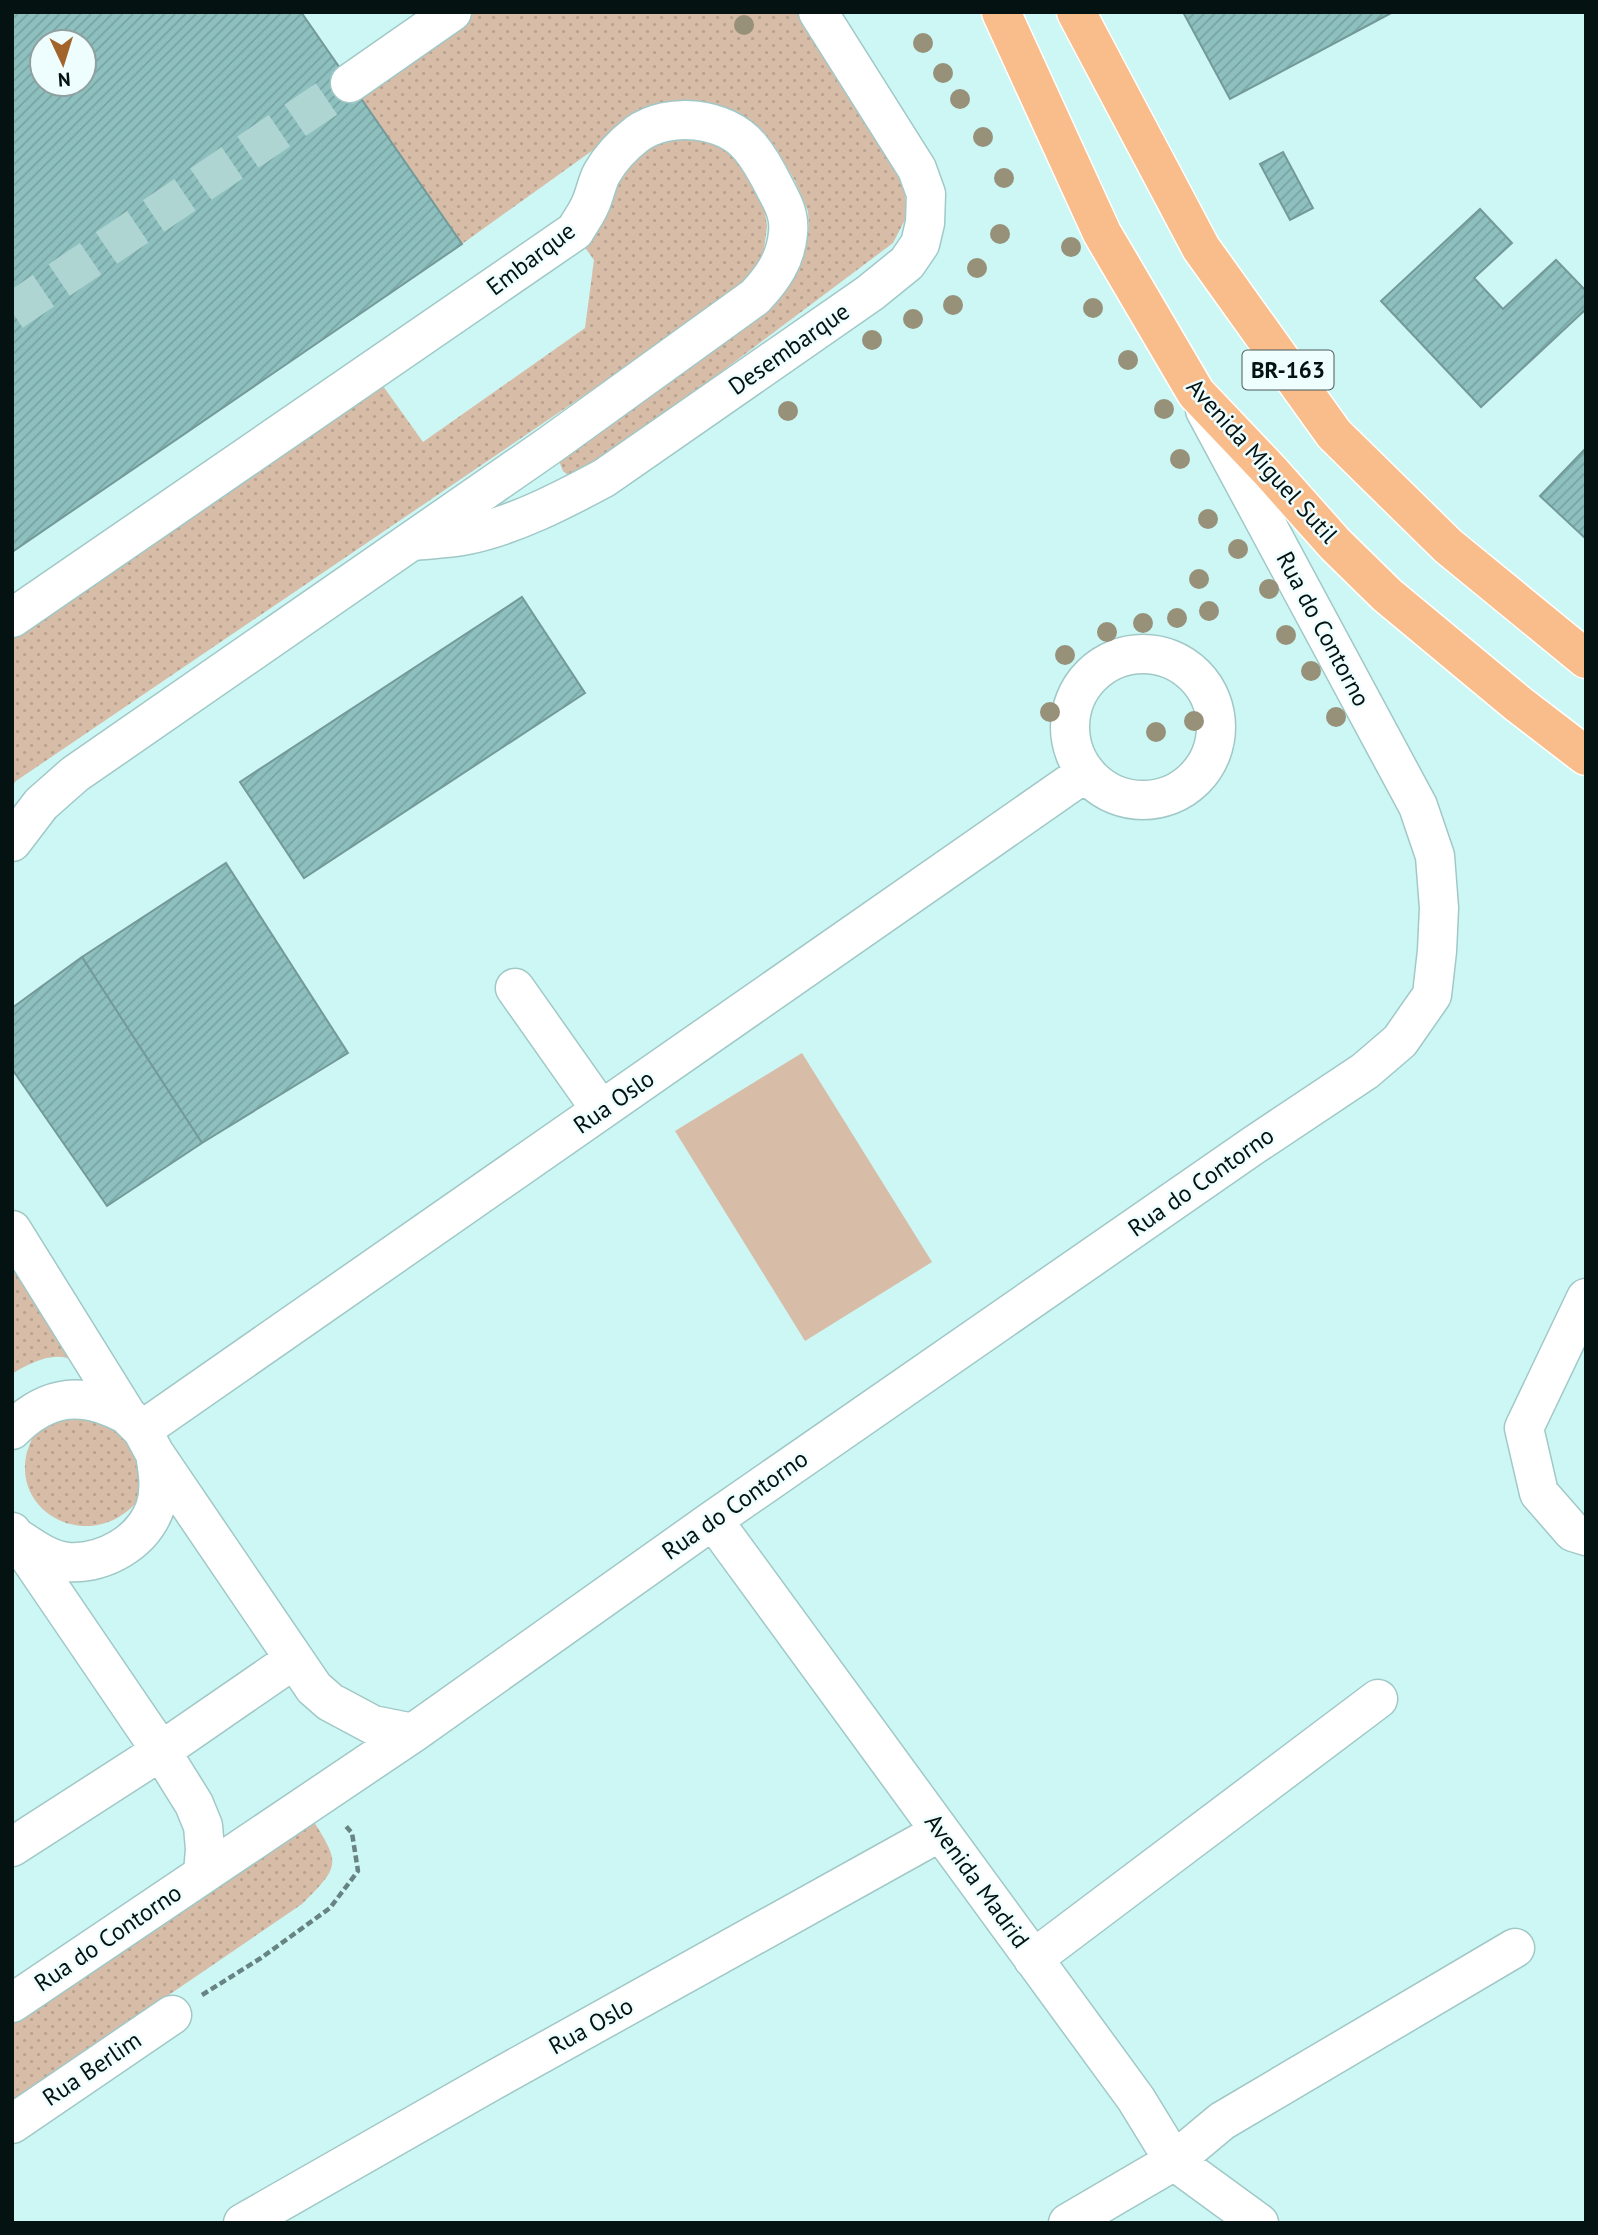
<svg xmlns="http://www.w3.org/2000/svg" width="1598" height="2235" viewBox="0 0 1598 2235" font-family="'PT Sans',sans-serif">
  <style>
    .grass { fill: url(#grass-dots) }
    .park { fill: #d7bca7 }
    .building { fill: url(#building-hatch); stroke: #739a99; stroke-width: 2; fill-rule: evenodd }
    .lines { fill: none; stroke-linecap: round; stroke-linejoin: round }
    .minor-tunnel { stroke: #afd5d3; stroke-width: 38; stroke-dasharray: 38 19; stroke-linecap: butt }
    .minor-casing { stroke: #a0c8c7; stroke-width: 41 }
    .highway-casing { stroke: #fff; stroke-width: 41 }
    .path { stroke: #678382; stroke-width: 4.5; stroke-dasharray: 7 3.5; stroke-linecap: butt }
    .minor { stroke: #fff; stroke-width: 38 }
    .highway { stroke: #f9bc8b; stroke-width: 38 }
    .tree { fill: #979179 }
    .labels { text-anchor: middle; stroke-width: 5; stroke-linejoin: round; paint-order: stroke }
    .shield { fill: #eefefe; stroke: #4a5959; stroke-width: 2 }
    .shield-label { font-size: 23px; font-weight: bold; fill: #041212 }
    .street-label { font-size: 24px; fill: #041212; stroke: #eefefe }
  </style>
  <defs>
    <pattern id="grass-dots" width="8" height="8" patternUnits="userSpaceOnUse" patternTransform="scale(1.75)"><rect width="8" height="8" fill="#d7bca7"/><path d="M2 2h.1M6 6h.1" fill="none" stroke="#b7a18f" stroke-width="1.8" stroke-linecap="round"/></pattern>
    <pattern id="building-hatch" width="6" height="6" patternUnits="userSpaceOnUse" patternTransform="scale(1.75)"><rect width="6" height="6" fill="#8dc0be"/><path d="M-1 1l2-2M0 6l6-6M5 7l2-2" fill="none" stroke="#78a4a2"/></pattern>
  </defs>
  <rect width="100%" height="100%" fill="#cdf7f5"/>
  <path class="grass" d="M 468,12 L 800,12 L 904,183 L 907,216 L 893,243 L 588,472 L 569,476 L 563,471 L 559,461 L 804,250 L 809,228 L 808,211 L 795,181 L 774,145 L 760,128 L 739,115 L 642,115 L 462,244 L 355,90 Z
    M 667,134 L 721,137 L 761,186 L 767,226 L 763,258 L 738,291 L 16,781 L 12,786 L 12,633 L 378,379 L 423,442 L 585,328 L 594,260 L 581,242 L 627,158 Z
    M 12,1268 L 81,1367 C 77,1364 71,1359 67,1358 C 49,1353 26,1365 12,1374 Z
    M 99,1408 L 147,1462 C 144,1473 143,1489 138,1499 C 135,1506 125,1513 119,1517 C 73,1544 13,1507 27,1452 C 30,1444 34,1430 42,1425 C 52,1418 86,1411 99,1408 Z
    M 312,1819 C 341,1864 340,1866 302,1904 L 12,2102 L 12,2021 Z"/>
  <path class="park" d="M 802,1053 L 932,1262 L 805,1341 L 675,1131 Z"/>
  <path class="building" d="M 12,12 L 301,12 L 462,244 L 12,552 ZM 42,42 L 84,42 L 84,84 L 42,84 Z
    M 1183,12 L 1393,12 L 1230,99 Z
    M 1283,152 L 1313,208 L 1290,220 L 1260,164 Z
    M 1480,209 L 1512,243 L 1474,278 L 1503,309 L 1556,260 L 1586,291 L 1586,309 L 1481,407 L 1381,301 Z
    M 1586,448 L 1586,539 L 1540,496 Z
    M 522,597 L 585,693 L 304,878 L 240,782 Z
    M 226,863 L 348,1053 L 202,1143 L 82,957 Z
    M 82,957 L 202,1143 L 107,1206 L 12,1069 L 12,1008 Z"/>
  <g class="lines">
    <path class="minor-tunnel" d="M 12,312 L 350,83"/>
    <defs>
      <path id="minor" d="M 350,83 L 452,12
        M 412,541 C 430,539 449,539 467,535 C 515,525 561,501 604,478 L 870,293 L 907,263 L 920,244 L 925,223 L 926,194 L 917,169 L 818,12
        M 12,618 L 575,231 C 580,222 587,213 591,203 C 595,194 597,182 602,173 C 610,159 624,144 637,134 C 669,111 725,117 750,147 C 760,159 768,174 775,188 C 783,203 790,215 788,233 C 786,259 773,278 755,297 L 550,445 L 75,774 L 41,804 L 12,842
        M1070 727a73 73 0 1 1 146 0a73 73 0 1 1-146 0Z
        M 515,988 L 601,1110
        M 12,1230 L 127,1415 L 142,1430 L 155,1454 L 314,1688 L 330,1702 L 373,1725 L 413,1733
        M 1586,1298 L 1524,1428 L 1539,1493 L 1573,1532 L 1586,1536
        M 12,1430 C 48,1394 83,1391 127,1415
        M 142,1430 L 1085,773
        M 713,1520 L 1136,2099 L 1174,2161 L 1259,2223
        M 12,1532 L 161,1751 L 194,1804 L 203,1826 L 205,1849 L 203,1873
        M 19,1539 C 34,1549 49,1560 68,1562 C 104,1564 142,1543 155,1508 C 161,1490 158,1472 155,1454
        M 12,1847 L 161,1751 L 293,1660
        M 1033,1959 L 1378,1699
        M 12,2003 L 413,1733 L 713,1520 L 1254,1145 L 1365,1071 L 1400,1041 L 1432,995 L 1437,951 L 1439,908 L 1435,856 L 1418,806 L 1205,410
        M 12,2124 L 172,2015
        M 243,2223 L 492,2081 L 940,1832
        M 1068,2223 L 1174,2161 L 1222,2121 L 1515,1948"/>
      <path id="highway" d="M 1001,12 L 1102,233 L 1196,393 L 1271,472 L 1335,544 L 1387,595 L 1517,703 L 1586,756
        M 1076,12 L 1201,248 L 1334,434 L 1448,546 L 1586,659"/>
    </defs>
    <use href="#minor" class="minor-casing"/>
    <use href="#highway" class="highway-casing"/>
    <path class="path" d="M 202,1995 L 261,1958 L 330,1908 L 358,1871 L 352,1833 L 345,1825"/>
    <use href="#minor" class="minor"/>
    <use href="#highway" class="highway"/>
  </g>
  <g class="tree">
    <circle cx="744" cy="25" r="10"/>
    <circle cx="923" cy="43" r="10"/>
    <circle cx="943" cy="73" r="10"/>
    <circle cx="960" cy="99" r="10"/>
    <circle cx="983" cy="137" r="10"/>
    <circle cx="1004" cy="178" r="10"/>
    <circle cx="1000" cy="234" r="10"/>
    <circle cx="1071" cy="247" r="10"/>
    <circle cx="977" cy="268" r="10"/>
    <circle cx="953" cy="305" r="10"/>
    <circle cx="1093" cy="308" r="10"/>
    <circle cx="913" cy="319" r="10"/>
    <circle cx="872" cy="340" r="10"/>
    <circle cx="1128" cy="360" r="10"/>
    <circle cx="1164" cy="409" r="10"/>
    <circle cx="788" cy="411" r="10"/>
    <circle cx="1180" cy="459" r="10"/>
    <circle cx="1208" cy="519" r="10"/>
    <circle cx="1238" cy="549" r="10"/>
    <circle cx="1199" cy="579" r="10"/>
    <circle cx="1269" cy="589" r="10"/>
    <circle cx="1209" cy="611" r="10"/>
    <circle cx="1177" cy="618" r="10"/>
    <circle cx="1143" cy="623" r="10"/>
    <circle cx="1107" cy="632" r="10"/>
    <circle cx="1286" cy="635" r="10"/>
    <circle cx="1065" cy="655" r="10"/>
    <circle cx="1311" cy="671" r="10"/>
    <circle cx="1050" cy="712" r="10"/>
    <circle cx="1336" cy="717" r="10"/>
    <circle cx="1194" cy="721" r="10"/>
    <circle cx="1156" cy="732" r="10"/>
  </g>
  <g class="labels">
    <rect class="shield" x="1242.5" y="350.5" width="91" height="39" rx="5"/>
    <g class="shield-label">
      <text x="1288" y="378">BR-163</text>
    </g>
    <g class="street-label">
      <text transform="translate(531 259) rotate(-37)" y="8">Embarque</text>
      <text transform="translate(789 349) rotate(-35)" y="8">Desembarque</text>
      <text transform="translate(1262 461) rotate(48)" y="8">Avenida Miguel Sutil</text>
      <text transform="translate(1323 629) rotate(62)" y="8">Rua do Contorno</text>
      <text transform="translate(614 1102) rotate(-35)" y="8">Rua Oslo</text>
      <text transform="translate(1201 1182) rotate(-35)" y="8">Rua do Contorno</text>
      <text transform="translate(735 1505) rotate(-35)" y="8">Rua do Contorno</text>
      <text transform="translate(977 1881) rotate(54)" y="8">Avenida Madrid</text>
      <text transform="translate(108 1938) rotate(-34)" y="8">Rua do Contorno</text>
      <text transform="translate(591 2026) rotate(-29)" y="8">Rua Oslo</text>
      <text transform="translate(92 2069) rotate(-34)" y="8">Rua Berlim</text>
    </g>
  </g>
  <rect width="1598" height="2235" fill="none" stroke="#041212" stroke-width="28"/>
  <g transform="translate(63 63) rotate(176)"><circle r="33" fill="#eefefe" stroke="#90a0a0" stroke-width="2"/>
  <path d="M0-5L12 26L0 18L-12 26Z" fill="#a3642b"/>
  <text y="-10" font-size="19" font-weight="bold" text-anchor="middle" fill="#041212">N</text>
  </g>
</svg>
